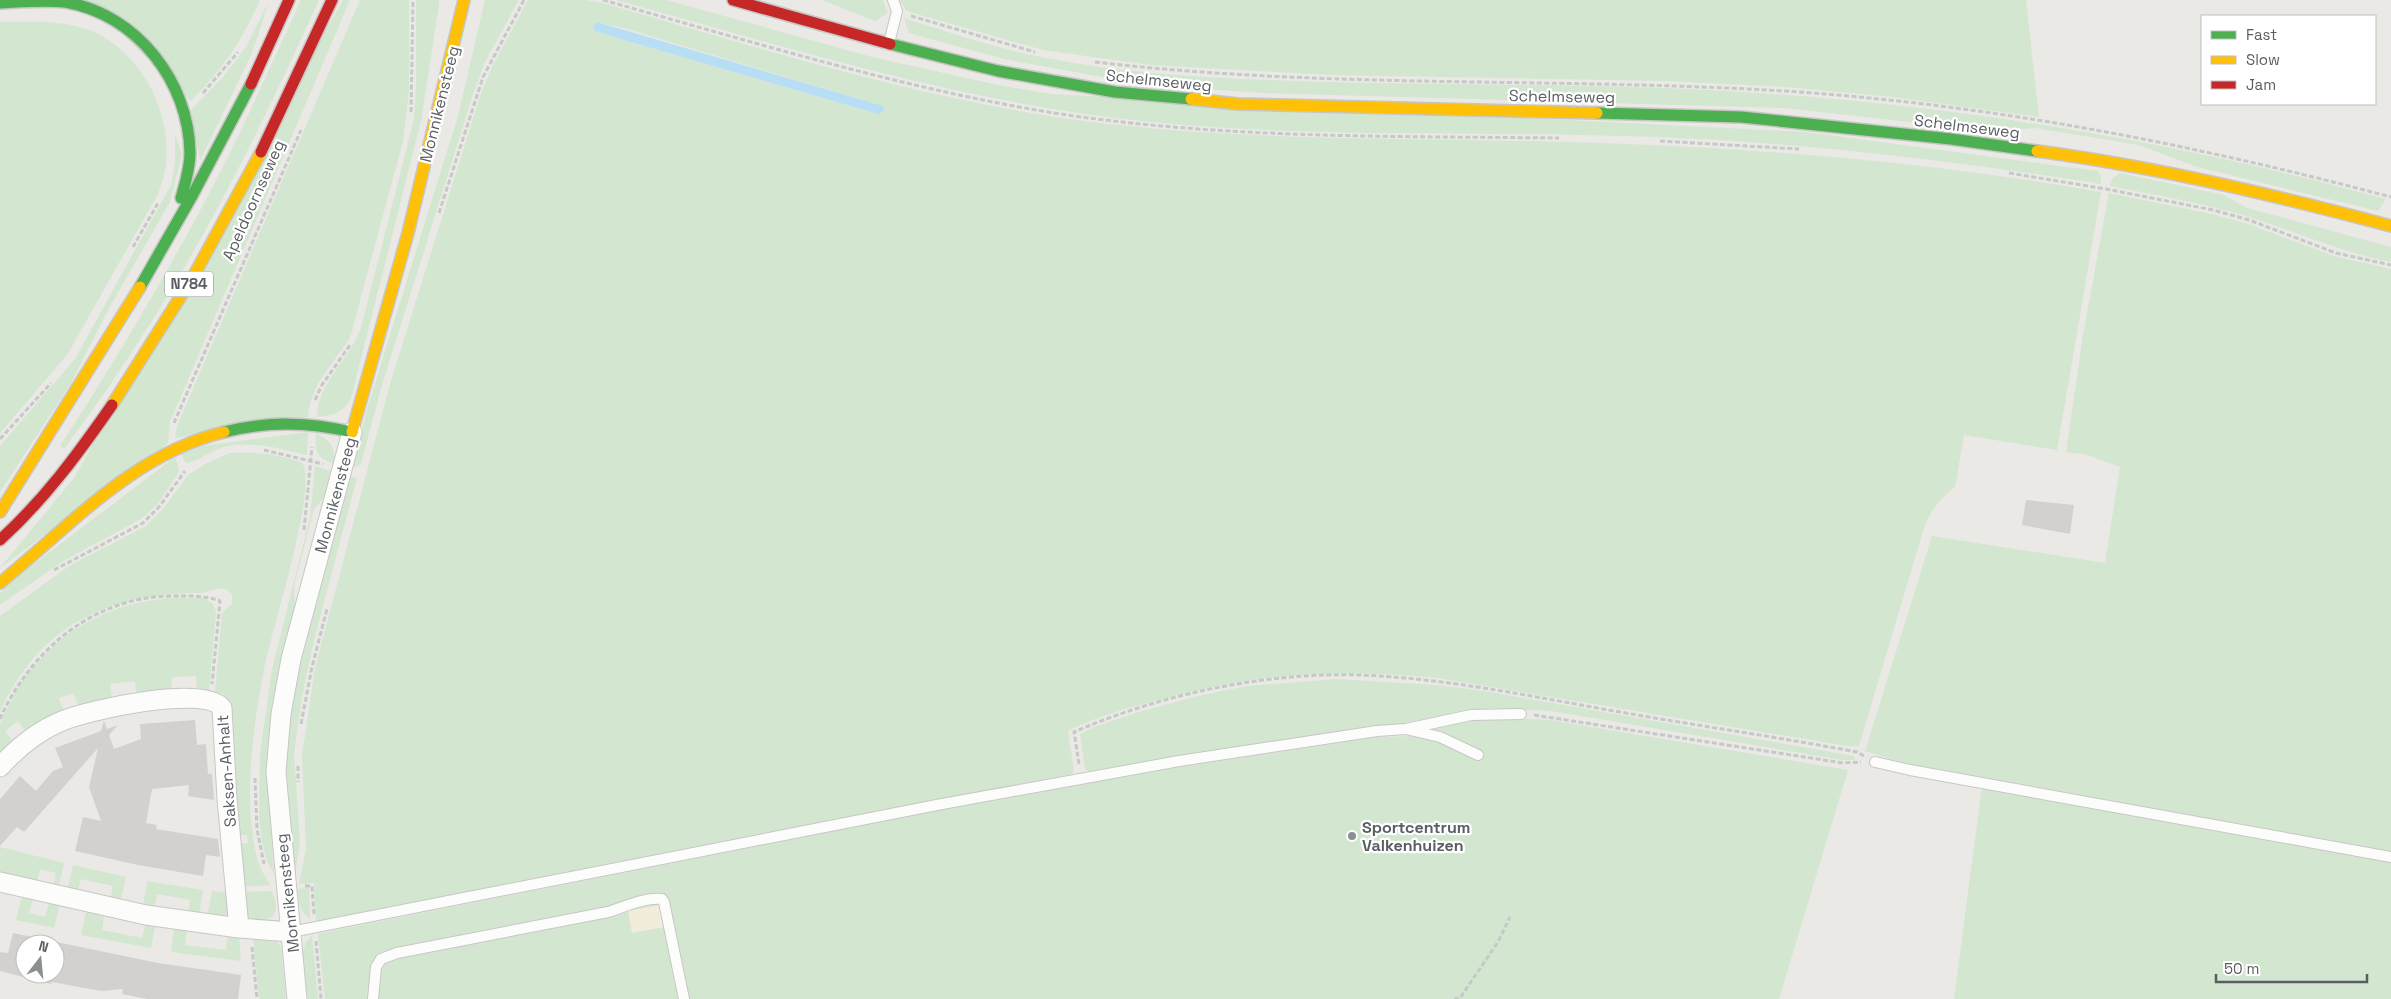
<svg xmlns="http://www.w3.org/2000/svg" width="2391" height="999" viewBox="0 0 2391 999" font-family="'Space Grotesk',sans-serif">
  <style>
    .green { fill: #d3e6d0; fill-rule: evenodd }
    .sand { fill: #f2ecda }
    .water { fill: #b8def6 }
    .building { fill: #d2d1cf; fill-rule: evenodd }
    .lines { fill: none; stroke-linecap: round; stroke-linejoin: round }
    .lane-casing { stroke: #c7c7c7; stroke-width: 12 }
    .street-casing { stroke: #c7c7c7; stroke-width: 21 }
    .fast-casing { stroke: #c6c6c5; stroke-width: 14 }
    .slow-casing { stroke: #c6c6c5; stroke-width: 14 }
    .jam-casing { stroke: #c6c6c5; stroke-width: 14 }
    .path { stroke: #c5cac7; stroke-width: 3; stroke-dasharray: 5 2.5; stroke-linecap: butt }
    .lane { stroke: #fcfcfb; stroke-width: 10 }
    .street { stroke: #fcfcfb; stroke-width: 19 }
    .fast { stroke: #4caf50; stroke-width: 11 }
    .slow { stroke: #ffc107; stroke-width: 11 }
    .jam { stroke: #c62828; stroke-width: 11 }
    .poi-dot { fill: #8c8f90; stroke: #fff; stroke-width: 2 }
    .labels { text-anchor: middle; stroke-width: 4.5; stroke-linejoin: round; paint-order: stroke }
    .shield { fill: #fff; stroke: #8c8e92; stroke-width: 1 }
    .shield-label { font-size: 15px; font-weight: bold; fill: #5a5e63 }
    .street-label { font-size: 16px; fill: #5a5e63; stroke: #fff }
    .poi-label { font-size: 16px; font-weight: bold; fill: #5a5e63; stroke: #fff; text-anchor: start }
  </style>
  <rect width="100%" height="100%" fill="#eae9e5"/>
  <path class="green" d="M 88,0 L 260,0 C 240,45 224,66 191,101 Z
    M 301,0 L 319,0 C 265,119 207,238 135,347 C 113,382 88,416 64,449 L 60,446 C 120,354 176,259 226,161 C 252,108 276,54 301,0 Z
    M 343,0 L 350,0 L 170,422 L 168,443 L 0,568 L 74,478 Z
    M 360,0 L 409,0 L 409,90 L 403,141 L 350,338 L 318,383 L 310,403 L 308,417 L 175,438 L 177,426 Z
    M 416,0 L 439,0 L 439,5 L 421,121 L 351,398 C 343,413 333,415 317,417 C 318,382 349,361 361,328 L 414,119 L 416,89 Z
    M 485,0 L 519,0 L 485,62 L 474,91 L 382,385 L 361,464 L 353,468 L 367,409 L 458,116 Z
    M 528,0 L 584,0 L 599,2 C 769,50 942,107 1119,125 C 1269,141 1418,138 1569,142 C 1748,147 1924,161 2101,192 L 2057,450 L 1964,435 L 1955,487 C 1938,500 1930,511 1923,531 L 1859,746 L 1847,746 L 1437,678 C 1335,668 1261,673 1162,699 C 1131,707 1097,716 1068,731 L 1074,770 L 1072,774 L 316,923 L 314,883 L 299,884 L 306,849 L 302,756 L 315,668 L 390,384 L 481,93 L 493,65 ZM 597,22 L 627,29 L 882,106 L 878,114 L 631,42 Z
    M 616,0 L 666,0 L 872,57 L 993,84 L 1050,94 L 1806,132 L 2098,171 L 2101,176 L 2101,184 C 1954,161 1807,143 1658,137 C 1478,130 1295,140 1115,118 C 946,97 781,46 616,0 Z
    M 822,0 L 883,0 L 888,13 L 875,21 Z
    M 900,0 L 2026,0 L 2039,117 L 1892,97 L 1786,87 L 1667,81 L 1331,75 L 1150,65 L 1043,50 L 913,13 L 906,10 Z
    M 269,1 L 252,53 L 200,161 L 191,110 L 224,76 L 246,47 Z
    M 904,18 C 949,32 995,48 1041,57 C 1125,74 1211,78 1296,81 C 1419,85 1542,84 1665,88 C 1909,97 2151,135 2386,199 L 2378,211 L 2197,167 L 2139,145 L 2035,128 L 1999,132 L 1784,108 L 1263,93 L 1147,85 L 1004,59 L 909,33 Z
    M 0,22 C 32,22 64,19 94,32 C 152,59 184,138 157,196 L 67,355 L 0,433 Z
    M 175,134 L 182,154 L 170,202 L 108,310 L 70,385 L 0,492 L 0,446 L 75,359 L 171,185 L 175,162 Z
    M 2120,173 L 2224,195 L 2247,208 L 2391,247 L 2391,262 C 2340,252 2297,232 2249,217 C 2203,203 2156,195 2110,186 L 2112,179 Z
    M 2109,193 L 2212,214 L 2248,224 L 2334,256 L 2391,269 L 2391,853 L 1911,765 L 1865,751 L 1932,536 L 2105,563 L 2120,467 L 2085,454 L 2066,452 L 2083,335 Z
    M 308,432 L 307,455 C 281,449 250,440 223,447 C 214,450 192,464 185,463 L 182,454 L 202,446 Z
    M 316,433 C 329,440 337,447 333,463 C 315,458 315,450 316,433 Z
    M 230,453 C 255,452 278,454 302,463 C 319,483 271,633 265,665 C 253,724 242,803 258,862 C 261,870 266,878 270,885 L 243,887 L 239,844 L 248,843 L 247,835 L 238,835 L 228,699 L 224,694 L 215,692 L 222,613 L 232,604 L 232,594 C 221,582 210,593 197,593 C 107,593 38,627 0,712 L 0,616 L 69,566 L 146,526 L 163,509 L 188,475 L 205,464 Z
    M 175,457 L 179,470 L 178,474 L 157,505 L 141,519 L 63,561 L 0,605 L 0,593 L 30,567 Z
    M 315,466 L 331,471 L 324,498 L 314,509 L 294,586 L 295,606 L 272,706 L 267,766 L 274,874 L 267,861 L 262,842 L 259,817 L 260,754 L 272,669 L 310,518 Z
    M 350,476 L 357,478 L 314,640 L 302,697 L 294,753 L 300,843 L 295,872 L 286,762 L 295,686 Z
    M 204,598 L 213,604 L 216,612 L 209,691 L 197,692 L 196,676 L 172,677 L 171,692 L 137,695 L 135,681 L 110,684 L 112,698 L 79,706 L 73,693 L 59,698 L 64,712 L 27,733 L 18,721 L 5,731 L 14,743 L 0,756 C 0,746 0,735 0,725 C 1,720 5,713 8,708 C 32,652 88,611 147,601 C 166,597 185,598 204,598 Z
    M 1336,679 L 1436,685 L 1484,691 L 1854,756 L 1855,760 L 1842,760 L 1551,711 L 1490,708 L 1403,724 L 1310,736 L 1088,772 L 1085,768 L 1080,734 L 1094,727 L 1142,711 L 1198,696 L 1247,686 Z
    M 1511,718 L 1550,720 L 1848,770 L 1779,999 L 325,999 L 318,934 L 331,931 L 943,809 L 1179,767 L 1376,737 L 1417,736 L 1436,731 L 1430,729 L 1470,720 Z
    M 1982,786 L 2391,861 L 2391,999 L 1954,999 Z
    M 0,847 L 64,863 L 58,889 L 53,888 L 56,873 L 40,869 L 37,884 L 0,875 Z
    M 73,865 L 126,877 L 120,903 L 110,901 L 113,886 L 81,879 L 77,894 L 67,891 Z
    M 147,881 L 203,890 L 199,916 L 188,914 L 190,900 L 157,894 L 154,909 L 143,907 Z
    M 309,888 L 310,919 C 300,912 298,901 298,889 Z
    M 212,891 L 230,893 L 230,912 L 223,918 L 207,917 Z
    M 272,891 C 281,915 275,921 250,921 L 247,918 L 243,892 Z
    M 22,896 L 33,899 L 29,913 L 45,917 L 49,903 L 60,905 L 54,928 L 16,920 Z
    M 86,911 L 104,915 L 102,930 L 142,938 L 146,923 L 155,925 L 151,948 L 81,935 Z
    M 174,928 L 187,930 L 185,945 L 226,950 L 228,935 L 239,936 L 241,961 L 171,952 Z
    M 312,936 L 318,999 L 308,999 C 306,982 295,947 312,936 Z
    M 253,938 L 275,940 L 281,947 L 286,999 L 259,999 Z"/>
  <path class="sand" d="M 660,905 L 664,927 L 632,933 L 628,911 Z"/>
  <path class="water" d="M 597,22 L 883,106 L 884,111 L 878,114 L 631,42 L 595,31 L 593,26 Z"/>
  <path class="building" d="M 2026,500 L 2074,505 L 2070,534 L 2022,525 Z
    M 195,720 L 197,745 L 206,744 L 208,774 L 212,774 L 214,800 L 188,796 L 189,785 L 152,789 L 146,823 L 157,825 L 156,829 L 218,839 L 220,857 L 206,855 L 203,876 L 138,865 L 75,851 L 83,817 L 101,821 L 89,787 L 98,748 L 24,832 L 17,827 L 0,846 L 0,799 L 20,776 L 36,791 L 53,771 L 63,767 L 55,748 L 101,731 L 104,721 L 107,729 L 118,725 L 109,735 L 114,749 L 141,739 L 140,724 Z
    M 13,933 L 158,963 L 241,975 L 238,999 L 147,999 L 122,994 L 123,989 L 101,991 L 52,982 L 51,984 L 0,971 L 0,952 L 8,953 ZM 25,944 L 55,944 L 55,974 L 25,974 Z"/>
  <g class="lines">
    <defs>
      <path id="lane" d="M 889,43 L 897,11 L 893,0
        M 1410,730 L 1440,737 L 1478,755
        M 1875,762 L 1910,770 L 2391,857
        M 291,932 L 942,804 L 1179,761 L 1377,731 L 1406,729 L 1471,715 L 1521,714
        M 373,999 L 376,967 L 381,959 L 397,953 L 608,912 C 625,907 644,897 662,899 L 664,902 L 684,999"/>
      <path id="street" d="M 0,767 C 17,748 38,731 62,721 C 88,710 205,684 222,708 L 227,799 L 239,928 L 291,932
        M 0,882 L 146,915 L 239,928
        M 297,999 L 276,772 L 281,714 L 291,659 L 352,432"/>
      <path id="fast" d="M 0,3 C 21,2 44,0 65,2 C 137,14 189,82 190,153 C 190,169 185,184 181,198
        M 890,44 L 998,71 L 1115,92 L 1191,99
        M 1597,113 L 1741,117 L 1951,139 L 2037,151
        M 140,287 L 192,196 L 251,84
        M 224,432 C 268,421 308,422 352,432"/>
      <path id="slow" d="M 1191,99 L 1238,104 L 1597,113
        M 2037,151 C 2157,167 2274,195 2391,226
        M 112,405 L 193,277 L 261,152
        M 352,432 L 408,233 L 464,0
        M 0,512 L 140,287
        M 0,583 C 70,526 133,454 224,432"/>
      <path id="jam" d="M 733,0 L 890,44
        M 251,84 L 289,0
        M 261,152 L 332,0
        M 0,540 C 44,500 78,454 112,405"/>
    </defs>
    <use href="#lane" class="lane-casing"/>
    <use href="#street" class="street-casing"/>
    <use href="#fast" class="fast-casing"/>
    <use href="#slow" class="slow-casing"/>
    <use href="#jam" class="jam-casing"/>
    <path class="path" d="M 603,0 C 750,41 897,87 1048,112 C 1217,139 1388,136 1559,138
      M 911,16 L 1035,52
      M 1095,62 C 1324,89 1554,77 1784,91 C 1989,104 2192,144 2391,197
      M 203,93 L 238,52
      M 411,112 L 413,0
      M 1660,141 L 1799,149
      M 2009,173 L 2106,189 L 2213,210 L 2249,220 L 2336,253 L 2391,265
      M 439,213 L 483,77 L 524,0
      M 133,247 L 158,203
      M 315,400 L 322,385 L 350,345
      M 174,423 L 301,130
      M 0,439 L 51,383
      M 264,450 L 323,464
      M 304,530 L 312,447
      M 54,570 L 143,523 L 159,507 L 185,471
      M 1534,715 L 1843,763 L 1861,762
      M 0,719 C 30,651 93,597 171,596 C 189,596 204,595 220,601 L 212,684
      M 301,724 L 312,667 L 327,609
      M 1079,764 L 1074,732 C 1166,692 1279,669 1379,676 C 1460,681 1540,698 1620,712 C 1699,726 1778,737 1857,752 L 1864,756
      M 298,766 L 298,782
      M 255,778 L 257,829 L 264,864
      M 305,886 L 312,886 L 314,914
      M 316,941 L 321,999
      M 252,947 L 257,999
      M 1454,999 L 1460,998 L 1498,942 L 1510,917"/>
    <use href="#lane" class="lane"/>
    <use href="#street" class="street"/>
    <use href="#fast" class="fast"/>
    <use href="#slow" class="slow"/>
    <use href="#jam" class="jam"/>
  </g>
  <circle class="poi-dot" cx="1352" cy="836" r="5"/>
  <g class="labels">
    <rect class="shield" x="165" y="271.5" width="48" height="25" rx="4"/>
    <g class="shield-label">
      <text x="189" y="289">N784</text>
    </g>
    <g class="street-label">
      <text transform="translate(1159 80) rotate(6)" y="6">Schelmseweg</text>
      <text transform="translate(1562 96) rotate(1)" y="6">Schelmseweg</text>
      <text transform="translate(439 104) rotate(-76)" y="6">Monnikensteeg</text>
      <text transform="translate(1967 126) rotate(7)" y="6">Schelmseweg</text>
      <text transform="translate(253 200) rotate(-66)" y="6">Apeldoornseweg</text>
      <text transform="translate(335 495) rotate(-75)" y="6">Monnikensteeg</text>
      <text transform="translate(226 771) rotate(-94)" y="6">Saksen-Anhalt</text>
      <text transform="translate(287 893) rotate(-96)" y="6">Monnikensteeg</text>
    </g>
    <g class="poi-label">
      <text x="1362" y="833">Sportcentrum<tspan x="1362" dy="18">Valkenhuizen</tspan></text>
    </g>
  </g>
  <rect x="2201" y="15" width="175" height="90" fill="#ffffff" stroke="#bdbfc1"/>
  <rect x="2211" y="31" width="25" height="8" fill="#4caf50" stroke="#bdbfc1"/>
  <text x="2246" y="40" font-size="15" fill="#5a5e63">Fast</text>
  <rect x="2211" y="56" width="25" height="8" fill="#ffc107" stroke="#bdbfc1"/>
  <text x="2246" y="65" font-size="15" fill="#5a5e63">Slow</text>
  <rect x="2211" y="81" width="25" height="8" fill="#c62828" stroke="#bdbfc1"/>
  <text x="2246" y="90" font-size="15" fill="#5a5e63">Jam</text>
  <g transform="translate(40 959) rotate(16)"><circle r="24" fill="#ffffff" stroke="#bdbfc1"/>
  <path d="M0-4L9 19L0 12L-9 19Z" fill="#8c8f90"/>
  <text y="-8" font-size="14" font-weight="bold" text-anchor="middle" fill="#5a5e63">N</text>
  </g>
  <path d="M2216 974v8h151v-8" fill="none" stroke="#5a5e63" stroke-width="2.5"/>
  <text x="2224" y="974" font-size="15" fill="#5a5e63" stroke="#ffffff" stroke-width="4" paint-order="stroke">50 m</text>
</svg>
